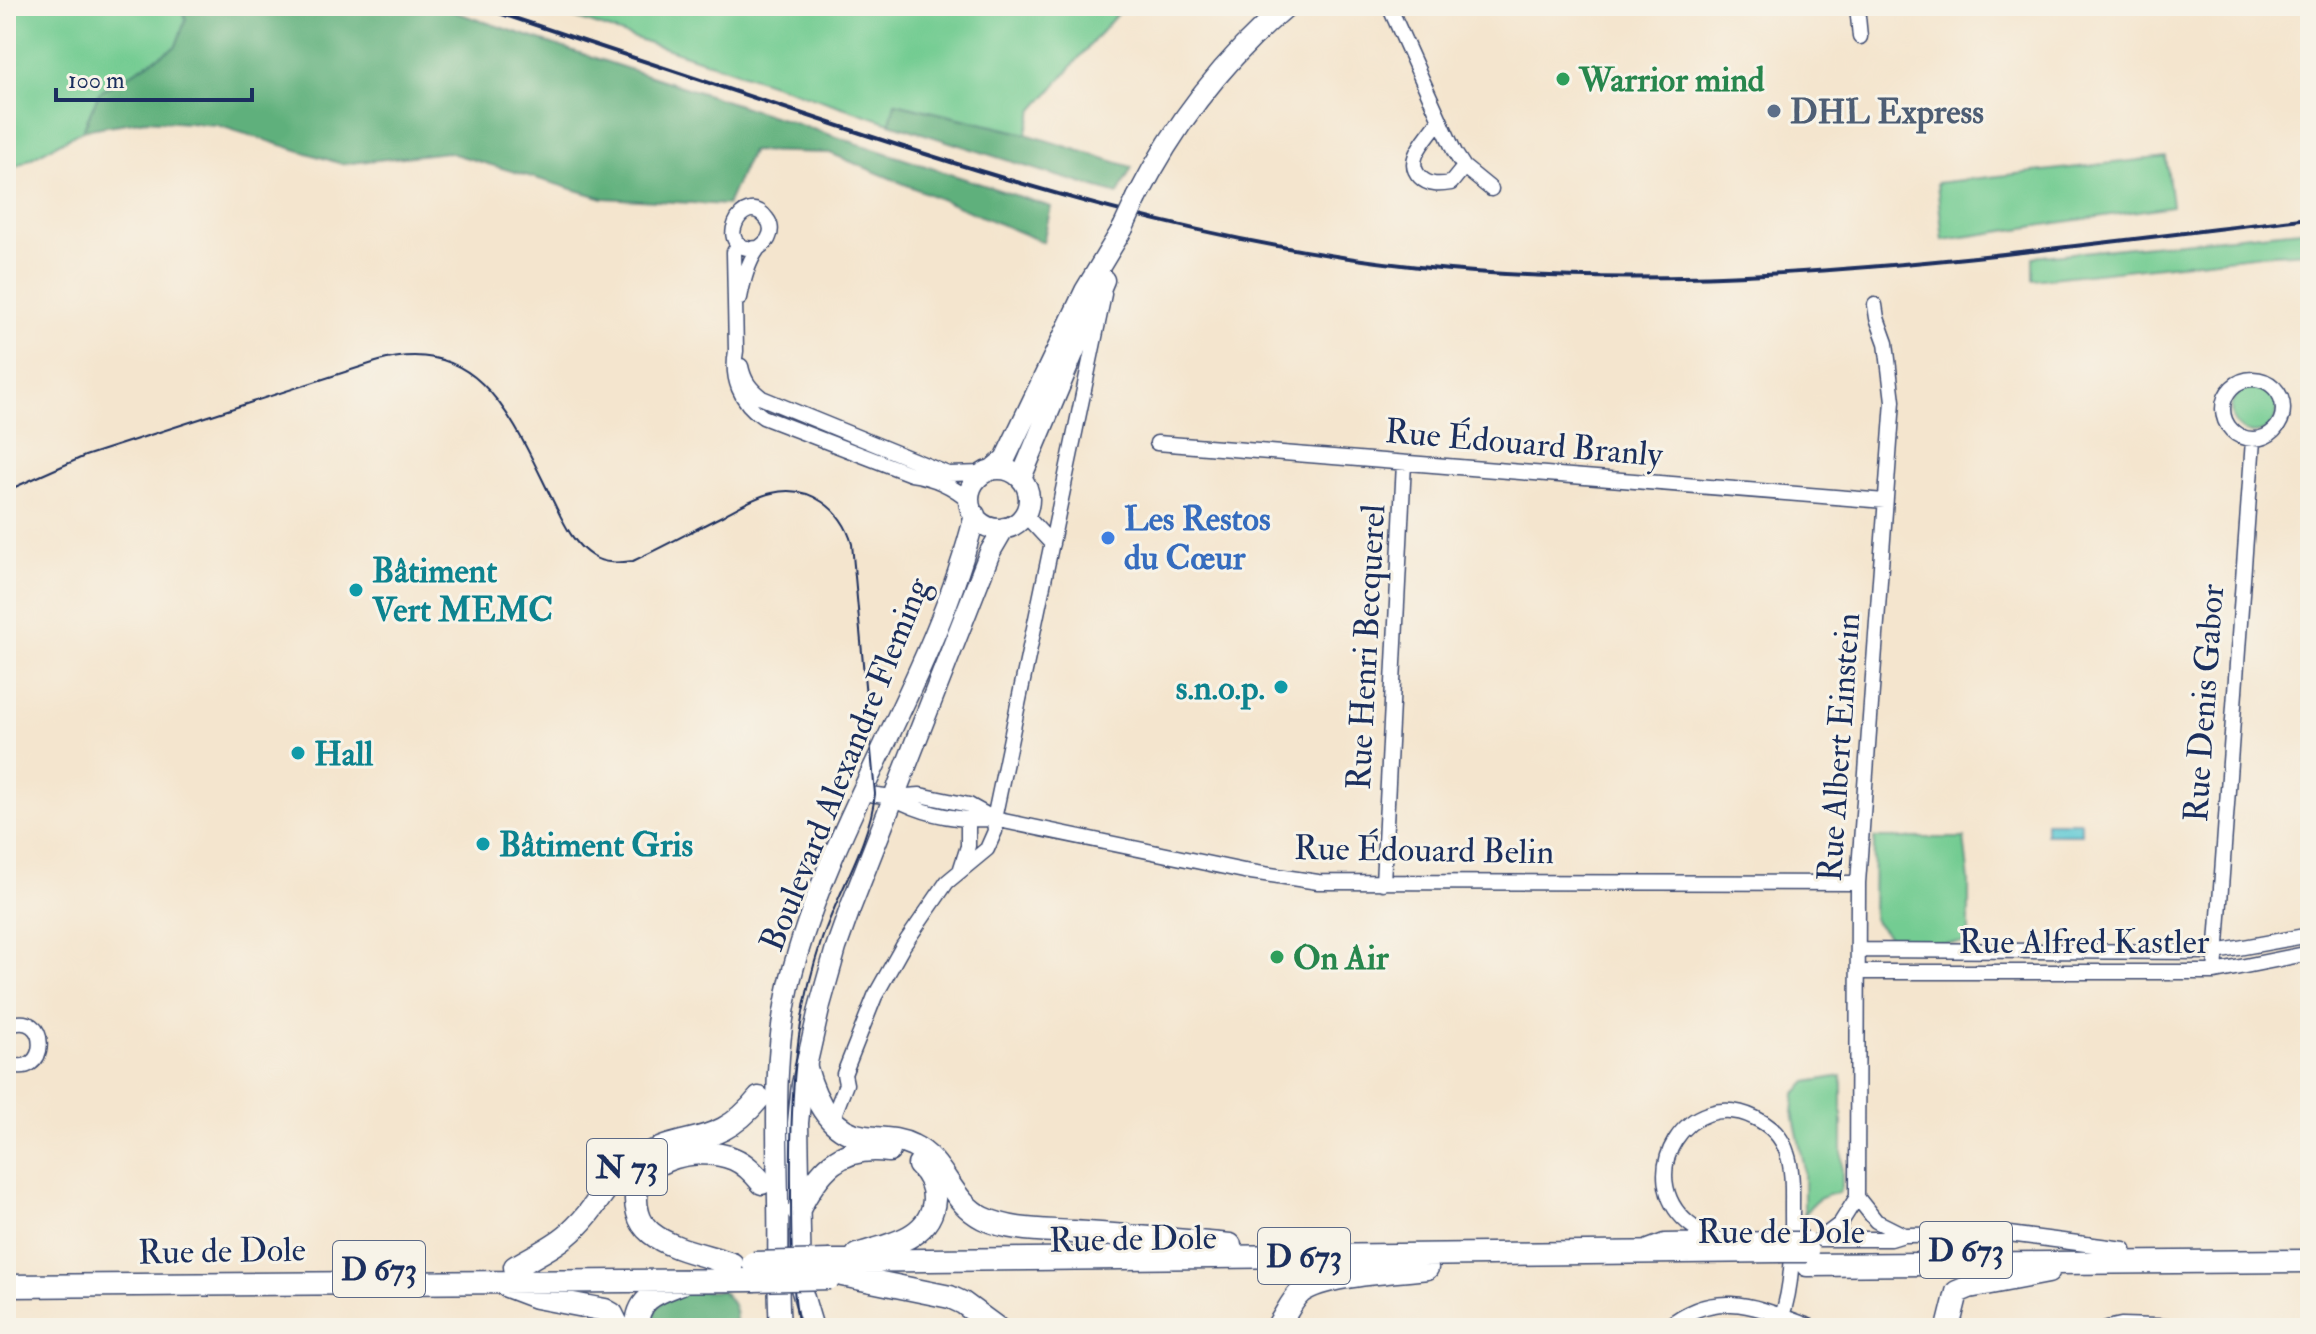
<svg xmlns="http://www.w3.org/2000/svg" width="2316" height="1334" viewBox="0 0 2316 1334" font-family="'IM FELL Double Pica',serif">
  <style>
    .green { fill: #73cc92; stroke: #477e78; stroke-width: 2 }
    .forest { fill: #5eb07c; stroke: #3c706d; stroke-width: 2 }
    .water { fill: #5ac7d3; stroke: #3a7b98; stroke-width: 2 }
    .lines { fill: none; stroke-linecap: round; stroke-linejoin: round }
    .street-casing { stroke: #3c4a6f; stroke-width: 17 }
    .secondary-casing { stroke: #3c4a6f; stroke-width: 23 }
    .primary-casing { stroke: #3c4a6f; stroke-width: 25 }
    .street { stroke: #fff; stroke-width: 14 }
    .secondary { stroke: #fff; stroke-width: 20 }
    .primary { stroke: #fff; stroke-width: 22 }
    .tram { stroke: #1b2f5e; stroke-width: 2 }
    .rail { stroke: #1b2f5e; stroke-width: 4 }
    .street-bridge-casing { stroke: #3c4a6f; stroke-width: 17; stroke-linecap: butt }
    .secondary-bridge-casing { stroke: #3c4a6f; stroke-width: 23; stroke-linecap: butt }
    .primary-bridge-casing { stroke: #3c4a6f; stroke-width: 25; stroke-linecap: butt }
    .street-bridge { stroke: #fff; stroke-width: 14 }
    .secondary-bridge { stroke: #fff; stroke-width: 20 }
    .primary-bridge { stroke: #fff; stroke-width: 22 }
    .leisure-dot { fill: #2e9e5b; stroke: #f7f3e8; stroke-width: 3 }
    .service-dot { fill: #5c6f8a; stroke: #f7f3e8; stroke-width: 3 }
    .shop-dot { fill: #3f7fe0; stroke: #f7f3e8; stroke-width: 3 }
    .culture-dot { fill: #0f9aa8; stroke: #f7f3e8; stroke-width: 3 }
    .labels { text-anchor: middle; stroke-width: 6; stroke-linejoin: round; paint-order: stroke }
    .shield { fill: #f7f3e8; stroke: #5d6a87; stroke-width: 2 }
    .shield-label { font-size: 32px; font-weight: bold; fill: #1b2f5e }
    .leisure-label { font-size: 34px; font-weight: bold; fill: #27864d; stroke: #f7f3e8; text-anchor: start }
    .service-label { font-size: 34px; font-weight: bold; fill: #4e5e75; stroke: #f7f3e8; text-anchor: start }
    .street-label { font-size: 34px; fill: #1b2f5e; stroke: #f7f3e8 }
    .shop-label { font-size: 34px; font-weight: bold; fill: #366cbe; stroke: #f7f3e8; text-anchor: start }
    .culture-label { font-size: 34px; font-weight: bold; fill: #0d838f; stroke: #f7f3e8; text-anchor: start }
  </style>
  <rect width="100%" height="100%" fill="#f7f3e8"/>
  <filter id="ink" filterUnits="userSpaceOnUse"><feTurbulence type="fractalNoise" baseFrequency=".0125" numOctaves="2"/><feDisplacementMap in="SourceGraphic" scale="16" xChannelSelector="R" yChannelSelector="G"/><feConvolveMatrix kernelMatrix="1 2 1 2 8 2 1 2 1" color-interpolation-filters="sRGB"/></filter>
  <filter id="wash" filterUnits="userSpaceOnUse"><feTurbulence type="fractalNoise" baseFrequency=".006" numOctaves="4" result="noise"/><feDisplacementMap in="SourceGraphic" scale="32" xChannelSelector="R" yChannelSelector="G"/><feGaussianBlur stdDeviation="1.8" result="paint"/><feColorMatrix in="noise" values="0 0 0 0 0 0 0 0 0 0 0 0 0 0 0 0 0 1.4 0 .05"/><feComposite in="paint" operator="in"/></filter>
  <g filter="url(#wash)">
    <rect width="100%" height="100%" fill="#f4e5ce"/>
    <path class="green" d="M 6,6 L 182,6 L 186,19 L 176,46 L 100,93 L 83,130 L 6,172 Z
      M 539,6 L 1124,6 L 1033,111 L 1026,134 L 896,103 L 890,123 Z
      M 2166,157 L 2172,206 L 1943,240 L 1937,183 Z
      M 2310,229 L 2310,252 L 2271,254 L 2033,280 L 2033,257 Z
      M2231 410a23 23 0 1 1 46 0a23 23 0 1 1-46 0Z
      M 1874,838 L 1964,838 L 1969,881 L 1969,943 L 1895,944 L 1873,919 Z
      M 1842,1076 L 1842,1187 L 1839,1193 C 1822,1195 1812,1201 1804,1216 L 1804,1165 L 1793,1113 L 1795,1094 L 1807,1082 Z"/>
    <path class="forest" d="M 182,6 L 436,6 L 1051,207 L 1043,242 L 830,153 L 751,151 L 727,205 L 603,198 L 447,152 L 342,164 L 217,125 L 146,120 L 83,130 L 99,93 L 176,46 L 186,19 Z
      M 895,103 L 1026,134 L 1132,167 L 1118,194 L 1047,173 L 890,123 Z
      M 722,1291 C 734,1302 738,1312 735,1328 L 654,1328 C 648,1289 696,1291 722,1291 Z"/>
    <path class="water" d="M 2046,822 L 2081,822 L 2081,834 L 2046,834 Z"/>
  </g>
  <g filter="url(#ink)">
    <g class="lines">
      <defs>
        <path id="street" d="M 1389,6 L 1455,153 L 1464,167 L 1491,189
          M 1857,6 L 1860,37
          M 1439,120 C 1430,136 1402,159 1420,177 C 1429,186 1440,185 1451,183 L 1464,167
          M 739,244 L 734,252 L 736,351 C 731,378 740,402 763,417 L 911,474 C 933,477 953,486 970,501
          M 740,298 C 743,282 747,264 757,250 C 760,245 767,244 769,237 C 772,231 771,224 767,219 C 743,186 710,254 758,248
          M 741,366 C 744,381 750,389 762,398 L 948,474 L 984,473
          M2223 409a30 30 0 1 1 60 0a30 30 0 1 1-60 0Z
          M 1157,443 L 1885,501
          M 1025,515 L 1052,544
          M 861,793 L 893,797 L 920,795 L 969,805 L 994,819 L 1244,871 L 1318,882 L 1858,883
          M 894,798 C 925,815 958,821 993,819
          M 961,868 L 968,846 L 968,821
          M 1383,883 L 1404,463
          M 1858,950 L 2216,952 L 2310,935
          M 1858,972 L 2215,972 L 2310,953
          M 2215,972 L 2253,440
          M 6,1027 C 52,1004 50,1085 6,1062
          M 832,1120 L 846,1084 L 844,1074 L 875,996 L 903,946 L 947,882 L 987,849 L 995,831 L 994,819 L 1104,294
          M 1857,1197 L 1876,1221 L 1904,1235
          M 1820,1239 L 1840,1224 L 1857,1197 L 1858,883 L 1893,401 L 1886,343 L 1877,318 L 1875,305
          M 1821,1239 L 1891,1239 L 1904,1235 L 2009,1234 L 2124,1249
          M 1720,1240 C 1709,1235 1697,1231 1688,1223 C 1632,1175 1688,1085 1755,1118 C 1770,1125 1782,1137 1787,1153 C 1793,1170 1792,1190 1792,1208 C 1792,1244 1794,1281 1782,1316
          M 1648,1247 L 1664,1241 L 1779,1239
          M 1666,1328 C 1717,1285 1761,1309 1814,1328
          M 2107,1328 L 2121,1325 L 2219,1328"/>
        <path id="secondary" d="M 1137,198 C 1174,125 1224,59 1287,6
          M 993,469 L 1005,459 L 1085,291 L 1123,228
          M969 499a30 30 0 1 1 60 0a30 30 0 1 1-60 0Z
          M 1021,478 L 1104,280
          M 780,1328 C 777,1285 779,1243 778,1201 C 777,1126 773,1050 791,977 C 833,815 935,677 975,515
          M 813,1328 L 801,1288 L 798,1123 L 802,1084 L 820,1005 L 836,948 L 851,906 L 990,552 L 1004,528"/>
        <path id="primary" d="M 806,1068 C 814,1098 830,1133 865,1137 C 882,1139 897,1138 913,1146 C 945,1161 950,1202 983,1218 C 1010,1231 1043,1230 1073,1232 C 1125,1236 1178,1240 1230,1245
          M 798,1211 C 818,1171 839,1144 889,1151
          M 857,1255 C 887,1245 932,1239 934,1199 C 934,1185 929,1174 919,1165
          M 830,1261 L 1779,1251
          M 732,1264 C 707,1255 672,1250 651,1233 C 645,1228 640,1221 638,1213 C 623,1160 697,1143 734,1159 C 746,1164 754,1173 762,1183
          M 1807,1265 L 2310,1261
          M 515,1267 C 536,1255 560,1244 577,1226 C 602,1202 606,1177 640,1158 C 688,1131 718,1149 759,1098
          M 842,1275 L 950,1297 L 963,1303 L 997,1328
          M 6,1286 L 753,1280
          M 507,1286 L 536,1297 L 605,1310 L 612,1314 L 619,1328
          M 637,1328 C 637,1297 657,1293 682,1283
          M 1280,1328 L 1279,1324 C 1287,1313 1291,1301 1301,1292 C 1325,1274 1395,1272 1427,1268
          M 1948,1328 L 1957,1292 L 1969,1287 L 2048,1272"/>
      </defs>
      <use href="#street" class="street-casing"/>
      <use href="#secondary" class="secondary-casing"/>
      <use href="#primary" class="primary-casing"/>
      <use href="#street" class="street"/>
      <use href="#secondary" class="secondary"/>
      <use href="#primary" class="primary"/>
      <path class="tram" d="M 6,491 L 85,456 L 376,362 C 482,331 515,426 553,501 C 563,521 572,543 592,556 C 604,564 619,563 633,561 C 663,547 692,531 722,516 C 737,508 754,497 772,493 C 810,484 842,509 852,544 L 875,794 C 869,846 837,893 821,942 C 794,1023 790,1104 791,1188 C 791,1235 791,1282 799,1328"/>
      <path class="rail" d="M 478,6 C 589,42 699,79 809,116 C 1009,183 1209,245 1419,267 C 1719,299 2013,252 2310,218"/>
      <defs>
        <path id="street-bridge" d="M 1779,1239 L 1808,1239"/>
        <path id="secondary-bridge" d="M 1123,228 L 1137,198"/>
        <path id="primary-bridge" d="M 1779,1251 L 1807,1251
          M 753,1263 L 830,1261
          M 753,1280 L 830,1278"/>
      </defs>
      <use href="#street-bridge" class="street-bridge-casing"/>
      <use href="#secondary-bridge" class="secondary-bridge-casing"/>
      <use href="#primary-bridge" class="primary-bridge-casing"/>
      <use href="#street-bridge" class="street-bridge"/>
      <use href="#secondary-bridge" class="secondary-bridge"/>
      <use href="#primary-bridge" class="primary-bridge"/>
    </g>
  </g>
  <g class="leisure-dot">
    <circle cx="1563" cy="79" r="8"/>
    <circle cx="1277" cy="957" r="8"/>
  </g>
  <circle class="service-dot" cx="1774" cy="111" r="8"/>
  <circle class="shop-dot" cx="1108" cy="538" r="8"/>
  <g class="culture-dot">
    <circle cx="356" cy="590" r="8"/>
    <circle cx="1281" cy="687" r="8"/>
    <circle cx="298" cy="753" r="8"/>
    <circle cx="483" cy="844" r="8"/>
  </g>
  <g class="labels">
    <g class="shield">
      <rect x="587" y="1139" width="80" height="56" rx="6"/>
      <rect x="1920" y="1222" width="92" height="56" rx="6"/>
      <rect x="1258" y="1228" width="92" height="56" rx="6"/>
      <rect x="333" y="1241" width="92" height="56" rx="6"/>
    </g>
    <g class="shield-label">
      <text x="627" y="1178">N 73</text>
      <text x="1966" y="1261">D 673</text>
      <text x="1304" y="1267">D 673</text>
      <text x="379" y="1280">D 673</text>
    </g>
    <g class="leisure-label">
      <text x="1579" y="91">Warrior mind</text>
      <text x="1293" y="969">On Air</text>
    </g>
    <g class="service-label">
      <text x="1790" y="123">DHL Express</text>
    </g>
    <g class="street-label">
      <text transform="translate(1524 442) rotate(5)" y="12">Rue Édouard Branly</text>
      <text transform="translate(1365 647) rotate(-87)" y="12">Rue Henri Becquerel</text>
      <text transform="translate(2203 703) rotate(-86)" y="12">Rue Denis Gabor</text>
      <text transform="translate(1838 747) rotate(-86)" y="12">Rue Albert Einstein</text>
      <text transform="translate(844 764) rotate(-68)" y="12">Boulevard Alexandre Fleming</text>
      <text transform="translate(1424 849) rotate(1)" y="12">Rue Édouard Belin</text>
      <text x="2084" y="953">Rue Alfred Kastler</text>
      <text x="1781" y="1243">Rue de Dole</text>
      <text transform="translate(1133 1238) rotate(-1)" y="12">Rue de Dole</text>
      <text transform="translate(222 1250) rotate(-1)" y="12">Rue de Dole</text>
    </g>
    <g class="shop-label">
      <text x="1124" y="530">Les Restos<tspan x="1124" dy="39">du Cœur</tspan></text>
    </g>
    <g class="culture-label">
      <text x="372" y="582">Bâtiment<tspan x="372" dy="39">Vert MEMC</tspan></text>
      <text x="1265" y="699" text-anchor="end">s.n.o.p.</text>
      <text x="314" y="765">Hall</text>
      <text x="499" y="856">Bâtiment Gris</text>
    </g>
  </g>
  <rect width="2316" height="1334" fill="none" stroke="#f7f3e8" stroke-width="32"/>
  <path d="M56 88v12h196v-12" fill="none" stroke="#1b2f5e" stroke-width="4"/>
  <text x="68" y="88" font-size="24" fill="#1b2f5e" stroke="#f7f3e8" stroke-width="6" paint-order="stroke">100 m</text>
</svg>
